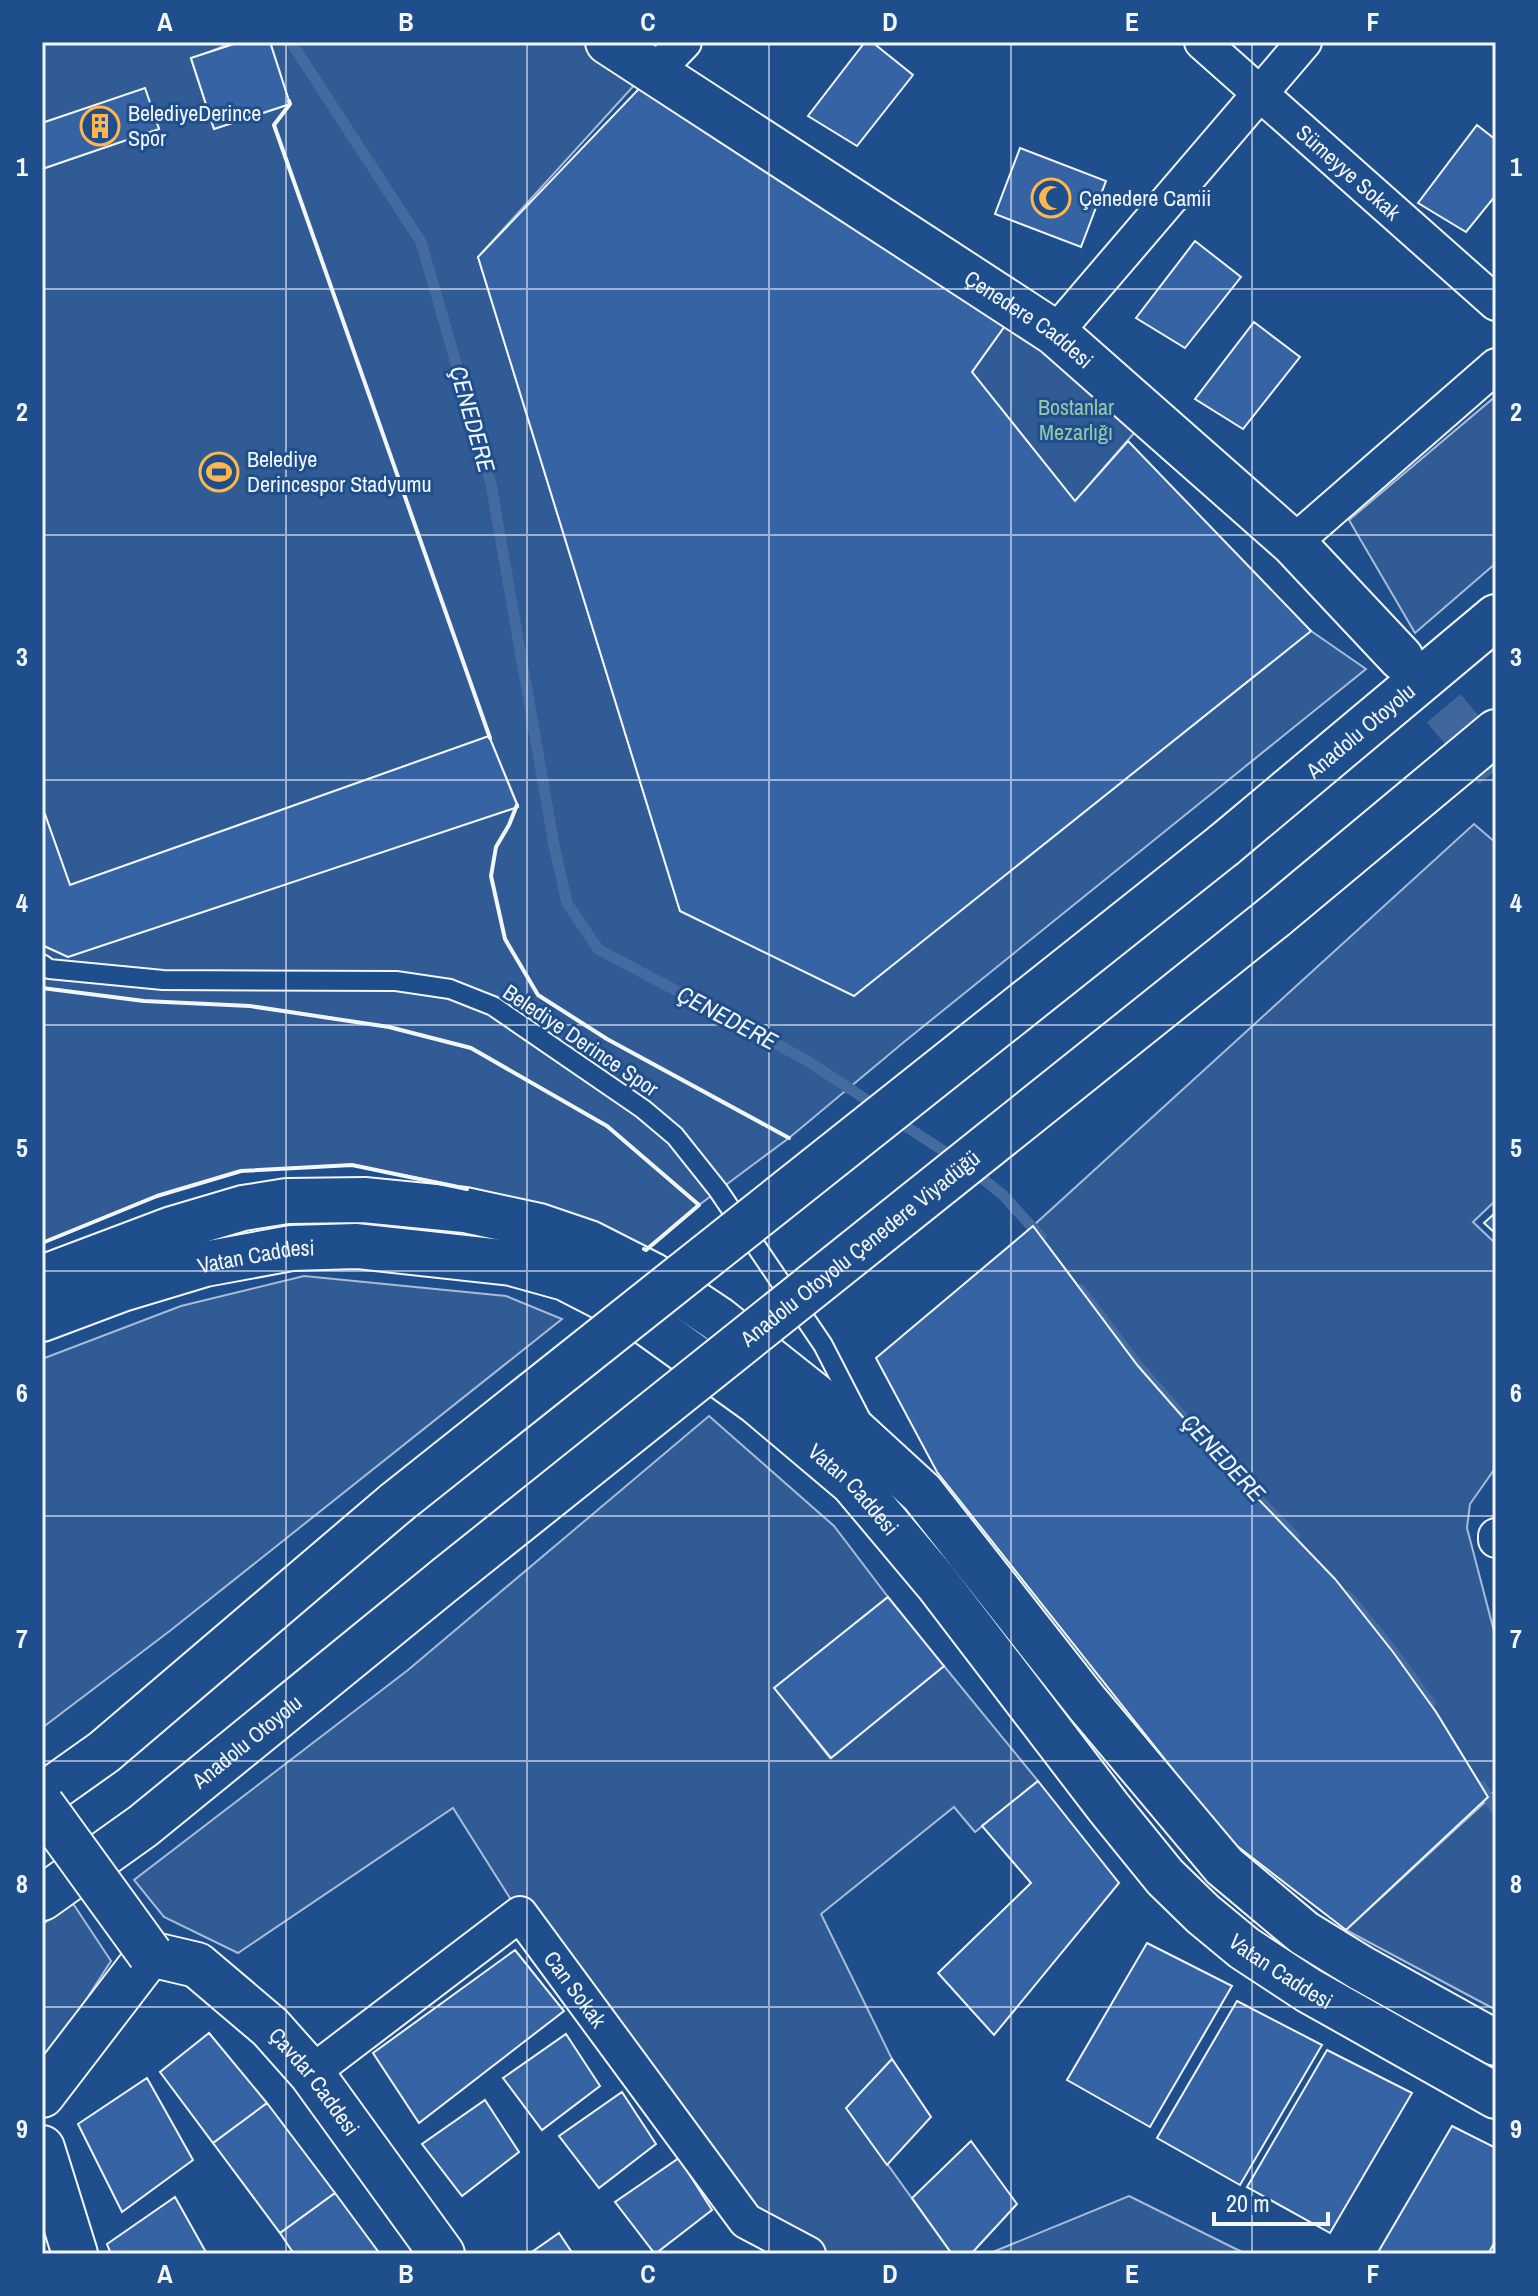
<svg xmlns="http://www.w3.org/2000/svg" width="1538" height="2296" viewBox="0 0 1538 2296" font-family="'Archivo Narrow',sans-serif">
  <style>
    .built { fill: #305b95; stroke: #a8bbd7; stroke-width: 2 }
    .lines { fill: none; stroke-linecap: round; stroke-linejoin: round }
    .stream { stroke: #446ba0; stroke-width: 11 }
    .building { fill: #3563a3; stroke: #f2f6ff; stroke-width: 2 }
    .secondary-tunnel { stroke: #3f679d; stroke-width: 44; stroke-dasharray: 44 22; stroke-linecap: butt }
    .lane-casing { stroke: #f2f6ff; stroke-width: 22 }
    .street-casing { stroke: #f2f6ff; stroke-width: 38 }
    .secondary-casing { stroke: #f2f6ff; stroke-width: 48 }
    .highway-casing { stroke: #f2f6ff; stroke-width: 48 }
    .lane { stroke: #1f4e8c; stroke-width: 18 }
    .street { stroke: #1f4e8c; stroke-width: 34 }
    .secondary { stroke: #1f4e8c; stroke-width: 44 }
    .highway { stroke: #1f4e8c; stroke-width: 44 }
    .secondary-bridge-casing { stroke: #f2f6ff; stroke-width: 48; stroke-linecap: butt }
    .highway-bridge-casing { stroke: #f2f6ff; stroke-width: 48; stroke-linecap: butt }
    .secondary-bridge { stroke: #1f4e8c; stroke-width: 44 }
    .highway-bridge { stroke: #1f4e8c; stroke-width: 44 }
    .wall { stroke: #f2f6ff; stroke-width: 4 }
    .grid { fill: none; stroke: #f2f6ff; stroke-width: 2; stroke-opacity: 0.55 }
    .labels { text-anchor: middle; stroke-width: 6; stroke-linejoin: round; paint-order: stroke }
    .poi-label { font-size: 22px; fill: #f2f6ff; stroke: #1f4e8c; text-anchor: start }
    .street-label { font-size: 22px; fill: #f2f6ff; stroke: #1f4e8c }
    .park-label { font-size: 22px; fill: #97c8a6; stroke: #1f4e8c }
    .water-label { font-size: 24px; font-style: italic; fill: #f2f6ff; stroke: #1f4e8c }
    .neatline { fill: none; stroke: #f2f6ff; stroke-width: 3 }
    .grid-label { font-size: 26px; text-anchor: middle; font-weight: bold; fill: #f2f6ff }
  </style>
  <rect width="100%" height="100%" fill="#1f4e8c"/>
  <path class="built" d="M 42,42 L 234,42 L 191,59 L 214,129 L 290,104 L 270,42 L 608,42 L 649,69 L 478,257 L 680,911 L 854,995 L 1311,631 L 1366,669 L 904,1042 L 789,1138 L 699,1205 L 646,1250 L 546,1211 L 454,1185 L 352,1165 L 241,1171 L 157,1196 L 42,1243 L 42,945 L 68,957 L 518,806 L 489,736 L 70,885 L 42,806 L 42,169 L 159,129 L 145,89 L 42,123 Z
    M 1017,309 L 1149,416 L 1075,501 L 972,372 Z
    M 1496,396 L 1496,563 L 1415,633 L 1349,520 Z
    M 1474,824 L 1496,843 L 1496,1200 L 1473,1222 L 1496,1244 L 1496,1467 L 1470,1504 L 1467,1528 L 1496,1639 L 1496,1790 L 1488,1797 L 1436,1712 L 1393,1652 L 1138,1366 L 1033,1226 Z
    M 304,1276 L 506,1296 L 562,1319 L 171,1630 L 42,1728 L 42,1359 L 181,1306 Z
    M 709,1416 L 834,1526 L 888,1597 L 775,1688 L 830,1758 L 944,1666 L 1038,1781 L 975,1832 L 954,1807 L 821,1914 L 892,2059 L 847,2108 L 952,2254 L 799,2254 L 746,2221 L 520,1914 L 453,1808 L 238,1953 L 164,1917 L 134,1880 L 408,1670 Z
    M 1496,1792 L 1496,2010 L 1346,1930 Z
    M 72,1902 L 111,1961 L 42,2068 L 42,1925 Z
    M 1129,2196 L 1246,2254 L 988,2254 Z"/>
  <g class="lines">
    <path class="stream" d="M 291,42 L 421,242 L 491,484 L 554,845 L 567,903 L 598,949 L 806,1060 L 879,1108
      M 893,1118 L 956,1159
      M 973,1171 L 1003,1195 L 1041,1237
      M 1080,1289 L 1138,1366 L 1216,1455 L 1294,1536
      M 1348,1596 L 1393,1652 L 1430,1703
      M 1481,1786 L 1496,1810"/>
  </g>
  <path class="building" d="M 240,42 L 270,42 L 290,104 L 214,129 L 191,58 Z
    M 865,42 L 872,42 L 913,75 L 857,146 L 808,116 Z
    M 655,72 L 1017,309 L 972,372 L 1075,501 L 1128,441 L 1311,631 L 854,996 L 680,911 L 478,257 Z
    M 145,88 L 159,129 L 42,169 L 42,123 Z
    M 1477,125 L 1496,140 L 1496,195 L 1466,232 L 1418,203 Z
    M 1020,148 L 1106,181 L 1081,247 L 995,214 Z
    M 1195,241 L 1241,277 L 1185,348 L 1136,318 Z
    M 1254,322 L 1300,357 L 1243,429 L 1195,399 Z
    M 489,736 L 518,807 L 68,957 L 42,945 L 42,806 L 70,885 Z
    M 1496,1212 L 1496,1234 L 1484,1223 Z
    M 1033,1226 L 1138,1366 L 1216,1455 L 1335,1579 L 1393,1652 L 1436,1712 L 1488,1797 L 1346,1930 L 1228,1839 L 937,1472 L 876,1358 Z
    M 888,1597 L 944,1666 L 831,1758 L 774,1688 Z
    M 1038,1781 L 1119,1883 L 994,2035 L 938,1973 L 1031,1883 L 982,1826 Z
    M 1147,1943 L 1232,1986 L 1150,2127 L 1067,2080 Z
    M 515,1950 L 564,2011 L 419,2123 L 373,2053 Z
    M 1237,2001 L 1322,2045 L 1240,2185 L 1157,2138 Z
    M 209,2033 L 267,2103 L 213,2143 L 160,2072 Z
    M 566,2034 L 600,2086 L 542,2130 L 503,2078 Z
    M 1327,2050 L 1412,2093 L 1330,2233 L 1247,2187 Z
    M 892,2059 L 931,2117 L 887,2165 L 846,2108 Z
    M 147,2078 L 193,2160 L 122,2212 L 78,2124 Z
    M 622,2092 L 656,2144 L 599,2188 L 559,2136 Z
    M 485,2100 L 519,2152 L 462,2196 L 422,2144 Z
    M 267,2103 L 335,2193 L 280,2233 L 213,2143 Z
    M 1452,2126 L 1496,2148 L 1496,2240 L 1488,2254 L 1377,2254 Z
    M 971,2141 L 1017,2204 L 971,2254 L 952,2254 L 912,2198 Z
    M 679,2158 L 712,2210 L 655,2254 L 615,2202 Z
    M 335,2193 L 380,2254 L 294,2254 L 280,2233 Z
    M 175,2197 L 207,2254 L 111,2254 L 107,2244 Z
    M 559,2233 L 573,2254 L 529,2254 Z"/>
  <g class="lines">
    <path class="secondary-tunnel" d="M 1401,658 L 1496,770"/>
    <defs>
      <path id="lane" d="M 42,964 L 49,969 L 163,980 L 396,981 L 450,989 L 493,1006 L 643,1109 L 675,1136 L 718,1190 L 823,1345 L 860,1417"/>
      <g id="street">
        <path id="s1" d="M 1202,42 L 1496,303"/>
        <path d="M 655,72 L 684,42"/>
        <path d="M 1055,333 L 1304,42"/>
        <path d="M 1293,543 L 1496,366"/>
        <path d="M 1496,1536 L 1496,1540"/>
        <path id="s2" d="M 311,2073 L 520,1914 L 746,2221 L 808,2254"/>
      </g>
      <g id="secondary">
        <path id="s3" d="M 608,42 L 1055,333 L 1293,543 L 1401,658"/>
        <path d="M 42,1278 L 172,1229 L 243,1208 L 287,1201 L 364,1200 L 465,1210 L 539,1226 L 589,1243 L 652,1275 L 718,1319 L 825,1404 L 922,1493 L 1087,1703 L 1224,1866 L 1304,1933 L 1361,1968 L 1496,2043"/>
        <path id="s4" d="M 42,1319 L 122,1289 L 205,1264 L 292,1248 L 357,1246 L 511,1263 L 565,1278 L 633,1313 L 757,1402 L 853,1483 L 937,1583 L 1109,1808 L 1165,1877 L 1203,1914 L 1244,1948 L 1308,1990 L 1496,2096"/>
        <path id="s5" d="M 42,2095 L 150,1954 L 197,1965 L 270,2027 L 311,2073 L 442,2254"/>
        <path d="M 42,2148 L 75,2254"/>
      </g>
      <g id="highway">
        <path id="s6" d="M 1224,845 L 1496,617"/>
        <path d="M 1274,917 L 1496,732"/>
        <path d="M 42,1796 L 104,1752 L 396,1503"/>
        <path id="s7" d="M 42,1898 L 143,1826 L 446,1579"/>
      </g>
    </defs>
    <use href="#lane" class="lane-casing"/>
    <use href="#street" class="street-casing"/>
    <use href="#secondary" class="secondary-casing"/>
    <use href="#highway" class="highway-casing"/>
    <use href="#lane" class="lane"/>
    <use href="#street" class="street"/>
    <use href="#secondary" class="secondary"/>
    <use href="#highway" class="highway"/>
    <defs>
      <path id="secondary-bridge" d="M 42,1805 L 150,1954"/>
      <g id="highway-bridge">
        <path d="M 396,1503 L 1224,845"/>
        <path id="s8" d="M 446,1579 L 1274,917"/>
      </g>
    </defs>
    <use href="#secondary-bridge" class="secondary-bridge-casing"/>
    <use href="#highway-bridge" class="highway-bridge-casing"/>
    <use href="#secondary-bridge" class="secondary-bridge"/>
    <use href="#highway-bridge" class="highway-bridge"/>
    <path class="wall" d="M 289,101 L 290,104 L 274,125 L 490,738
      M 517,805 L 509,825 L 496,847 L 491,876 L 505,939 L 538,995 L 607,1039 L 789,1138
      M 42,988 L 144,1001 L 250,1006 L 389,1027 L 471,1048 L 607,1126 L 699,1205 L 646,1250 L 644,1249
      M 42,1243 L 157,1196 L 241,1171 L 352,1165 L 467,1189"/>
  </g>
  <path class="grid" d="M 286,42 L 286,2254M 527,42 L 527,2254M 769,42 L 769,2254M 1011,42 L 1011,2254M 1252,42 L 1252,2254M 42,289 L 1496,289M 42,535 L 1496,535M 42,780 L 1496,780M 42,1025 L 1496,1025M 42,1271 L 1496,1271M 42,1516 L 1496,1516M 42,1761 L 1496,1761M 42,2007 L 1496,2007"/>
  <defs>
    <symbol id="building-ring" viewBox="-11 -11 22 22"><circle r="9.5" fill="#1f4e8c" stroke="#ffb74d" stroke-width="1.5"/><path d="M-4-6H4V6H1V3H-1V6H-4ZM-2.5-4.3h1.7v1.8h-1.7ZM.8-4.3h1.7v1.8H.8ZM-2.5-1h1.7V.8h-1.7ZM.8-1h1.7V.8H.8Z" fill="#ffb74d"/></symbol>
    <symbol id="mosque-ring" viewBox="-11 -11 22 22"><circle r="9.5" fill="#1f4e8c" stroke="#ffb74d" stroke-width="1.5"/><path d="M3.5-4.9A6 6 0 1 0 3.5 4.9A5 5 0 1 1 3.5-4.9Z" fill="#ffb74d"/></symbol>
    <symbol id="stadium-ring" viewBox="-11 -11 22 22"><circle r="9.5" fill="#1f4e8c" stroke="#ffb74d" stroke-width="1.5"/><path d="M0-5a6.5 5 0 1 0 0 10a6.5 5 0 1 0 0-10ZM-3.5-1.8h7v3.6h-7Z" fill="#ffb74d"/></symbol>
  </defs>
  <g fill-rule="evenodd">
    <use href="#building-ring" x="78" y="104" width="44" height="44"/>
    <use href="#mosque-ring" x="1029" y="176" width="44" height="44"/>
    <use href="#stadium-ring" x="197" y="450" width="44" height="44"/>
  </g>
  <g class="labels">
    <g class="poi-label">
      <text x="128" y="121">BelediyeDerince<tspan x="128" dy="25">Spor</tspan></text>
      <text x="1079" y="206">Çenedere Camii</text>
      <text x="247" y="467">Belediye<tspan x="247" dy="25">Derincespor Stadyumu</tspan></text>
    </g>
    <g class="street-label">
      <text dy="8" stroke="none"><textPath href="#s1" startOffset="196">Sümeyye Sokak</textPath></text>
      <text dy="8" stroke="none"><textPath href="#s3" startOffset="504">Çenedere Caddesi</textPath></text>
      <text dy="8" stroke="none"><textPath href="#s6" startOffset="178">Anadolu Otoyolu</textPath></text>
      <text transform="translate(581 1040) rotate(34)" y="8">Belediye Derince Spor</text>
      <text dy="8" stroke="none"><textPath href="#s8" startOffset="530">Anadolu Otoyolu Çenedere Viyadüğü</textPath></text>
      <text dy="8" stroke="none"><textPath href="#s4" startOffset="224">Vatan Caddesi</textPath></text>
      <text dy="8" stroke="none"><textPath href="#s4" startOffset="896">Vatan Caddesi</textPath></text>
      <text dy="8" stroke="none"><textPath href="#s7" startOffset="258">Anadolu Otoyolu</textPath></text>
      <text dy="8" stroke="none"><textPath href="#s4" startOffset="1544">Vatan Caddesi</textPath></text>
      <text dy="8" stroke="none"><textPath href="#s2" startOffset="356">Can Sokak</textPath></text>
      <text dy="8" stroke="none"><textPath href="#s5" startOffset="392">Çavdar Caddesi</textPath></text>
    </g>
    <g class="park-label">
      <text x="1076" y="415">Bostanlar<tspan x="1076" dy="25">Mezarlığı</tspan></text>
    </g>
    <g class="water-label">
      <text transform="translate(472 419) rotate(74)" y="8">ÇENEDERE</text>
      <text transform="translate(727 1018) rotate(28)" y="8">ÇENEDERE</text>
      <text transform="translate(1223 1458) rotate(47)" y="8">ÇENEDERE</text>
    </g>
  </g>
  <rect width="1538" height="2296" fill="none" stroke="#1f4e8c" stroke-width="88"/>
  <path d="M1214 2212v12h114v-12" fill="none" stroke="#f2f6ff" stroke-width="4"/>
  <text x="1226" y="2212" font-size="24" fill="#f2f6ff" stroke="#1f4e8c" stroke-width="6" paint-order="stroke">20 m</text>
  <rect x="44" y="44" width="1450" height="2208" class="neatline"/>
  <g class="grid-label">
    <text x="165" y="31">A</text>
    <text x="406" y="31">B</text>
    <text x="648" y="31">C</text>
    <text x="890" y="31">D</text>
    <text x="1132" y="31">E</text>
    <text x="1373" y="31">F</text>
    <text x="22" y="176">1</text>
    <text x="1516" y="176">1</text>
    <text x="22" y="421">2</text>
    <text x="1516" y="421">2</text>
    <text x="22" y="666">3</text>
    <text x="1516" y="666">3</text>
    <text x="22" y="912">4</text>
    <text x="1516" y="912">4</text>
    <text x="22" y="1157">5</text>
    <text x="1516" y="1157">5</text>
    <text x="22" y="1402">6</text>
    <text x="1516" y="1402">6</text>
    <text x="22" y="1648">7</text>
    <text x="1516" y="1648">7</text>
    <text x="22" y="1893">8</text>
    <text x="1516" y="1893">8</text>
    <text x="22" y="2138">9</text>
    <text x="1516" y="2138">9</text>
    <text x="165" y="2283">A</text>
    <text x="406" y="2283">B</text>
    <text x="648" y="2283">C</text>
    <text x="890" y="2283">D</text>
    <text x="1132" y="2283">E</text>
    <text x="1373" y="2283">F</text>
  </g>
</svg>
